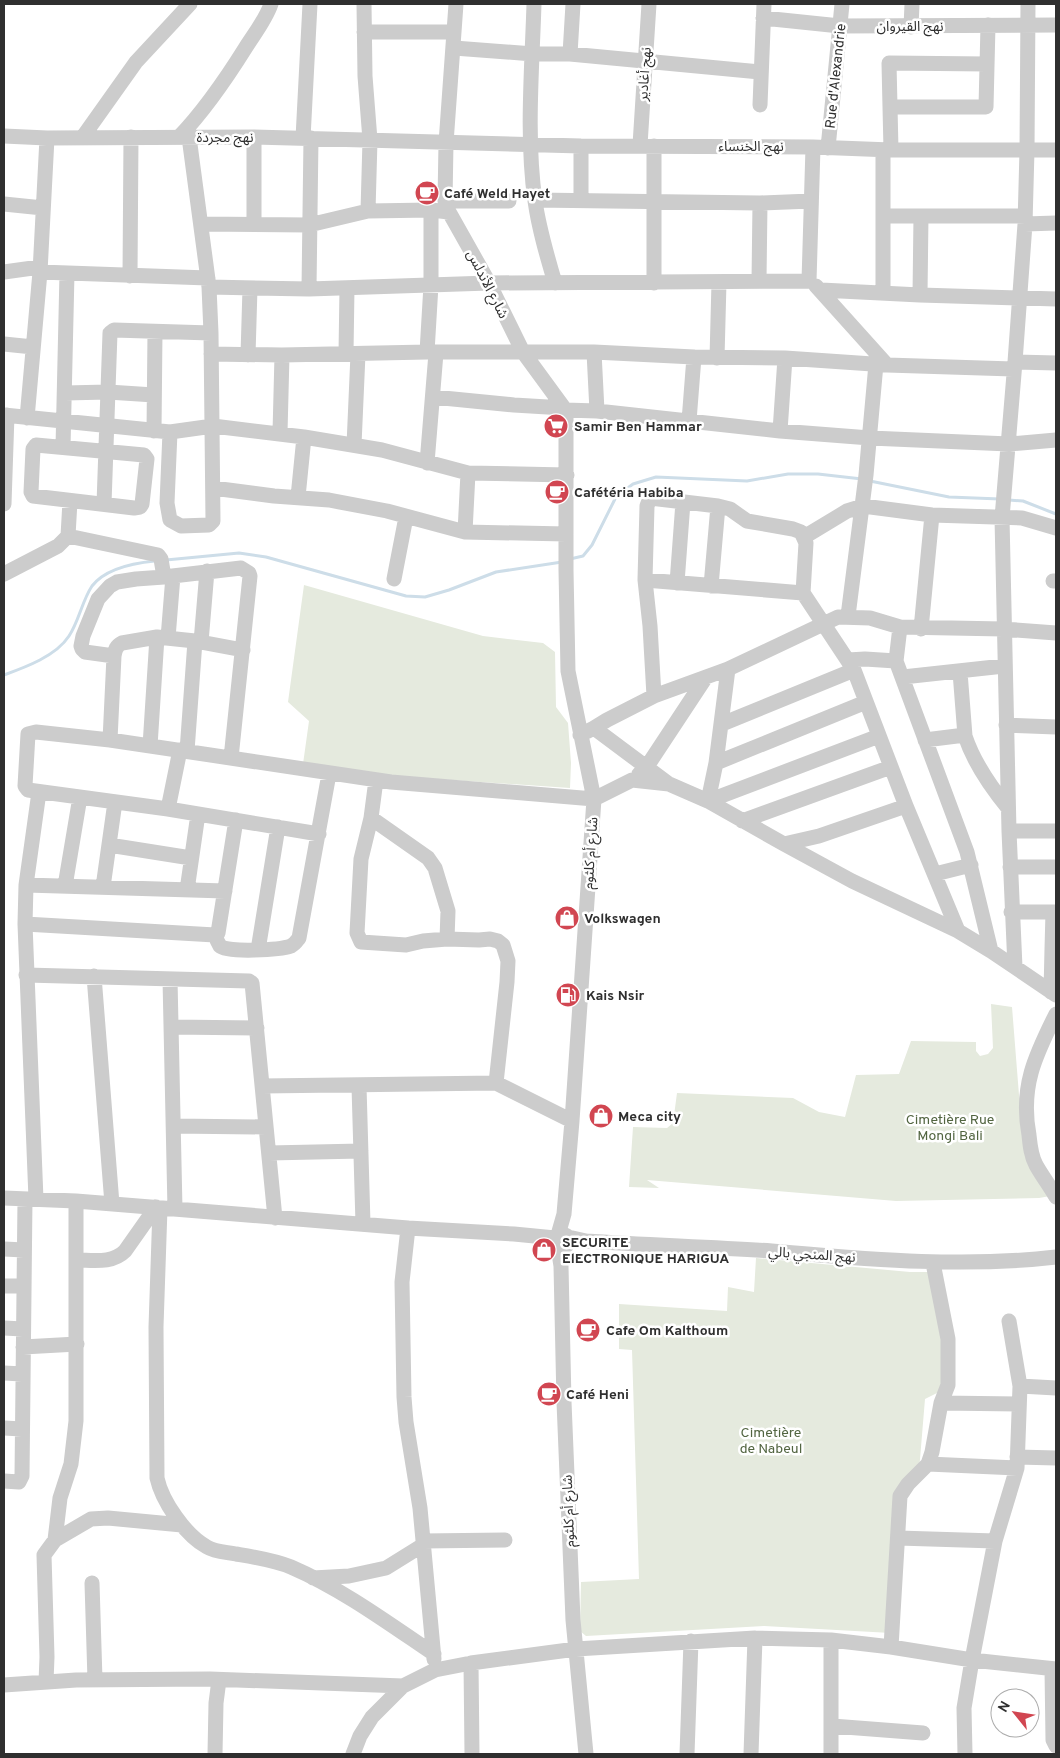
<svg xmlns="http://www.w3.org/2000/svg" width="1060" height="1758" viewBox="0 0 1060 1758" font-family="Overpass,'Noto Sans Arabic',sans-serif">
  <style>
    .green { fill: #e5eade }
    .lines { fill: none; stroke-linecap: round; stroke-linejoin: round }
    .stream { stroke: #cddde8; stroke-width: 3 }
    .minor { stroke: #ccc; stroke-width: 15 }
    .labels { text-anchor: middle; stroke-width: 5; stroke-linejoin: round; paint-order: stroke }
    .street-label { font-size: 14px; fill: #2f2f2f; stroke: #fff }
    .poi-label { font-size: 14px; font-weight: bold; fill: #2f2f2f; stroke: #fff; text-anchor: start }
    .park-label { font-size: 14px; fill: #526541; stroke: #fff }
  </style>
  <rect width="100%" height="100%" fill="#fff"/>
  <path class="green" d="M 304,585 L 483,636 L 543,643 L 555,652 L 556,707 L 568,723 L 571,763 L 570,788 L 393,776 L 303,764 L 309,721 L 288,702 Z
    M 991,1004 L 1012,1007 L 1019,1095 L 1030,1159 L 1056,1195 L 1039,1198 L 896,1201 L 647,1180 L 659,1188 L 629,1187 L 633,1127 L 667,1128 L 673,1123 L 677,1093 L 793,1098 L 819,1112 L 845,1117 L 856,1075 L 899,1074 L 911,1041 L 976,1042 L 976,1051 L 980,1056 L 988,1054 L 993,1048 Z
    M 756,1258 L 910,1272 L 933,1272 L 948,1349 L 945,1389 L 925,1399 L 919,1471 L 898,1492 L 891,1633 L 764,1626 L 586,1636 L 580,1631 L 581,1582 L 639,1579 L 632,1350 L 619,1349 L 619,1304 L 727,1311 L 728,1287 L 754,1292 Z"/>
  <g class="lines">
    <path class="stream" d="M 870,481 L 949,497 L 1000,499
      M 1009,500 L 1023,501 L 1056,514
      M 570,559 L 583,556 L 592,545 L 616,497 L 633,484 L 656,477 L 747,481 L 788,474 L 818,474 L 862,479
      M 166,560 L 239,553 L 266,557 L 406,596 L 425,597 L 449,590 L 496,572 L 562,562
      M 4,675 C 26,667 56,656 69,636 C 79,621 82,601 92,586 C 106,568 134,563 155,561"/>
    <path class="minor" d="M 364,4 L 365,76 L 370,140 L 368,211
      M 456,4 L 446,143 L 445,201 L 449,212 L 489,283 L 523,352 L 564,408 L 566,414 L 566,570 L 568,671 L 594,799 L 572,1121 L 564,1214 L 558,1235 L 555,1238 C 555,1246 560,1249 567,1245 L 569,1240 L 567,1236 L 561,1233 L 558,1235
      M 534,4 C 532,69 526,137 535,201 C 539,229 547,256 555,283
      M 1028,4 L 1027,150 L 1025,224 L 1015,362 L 1056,363
      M 763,18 L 840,26 L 1056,25
      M 911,27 L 912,4
      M 364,32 L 454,32
      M 454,48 L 533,54 L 570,54 L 760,72
      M 570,54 L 573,4
      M 987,64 L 889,63 L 890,107 L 986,107 L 988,25
      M 760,105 L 764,4
      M 890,107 L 891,150
      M 4,136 L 47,138 L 254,137 L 581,146 L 813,147 L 891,150 L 1056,150
      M 179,137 C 205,110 226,79 246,47 C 255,33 266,19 271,4
      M 254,137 L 254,224
      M 82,138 L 136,62 L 190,4
      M 303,138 L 310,4
      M 640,145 L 649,4
      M 828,148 L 842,4
      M 535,200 L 760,203 L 811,201
      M 445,201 L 509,201
      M 581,201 L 581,146
      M 4,204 L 43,208
      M 883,216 L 1024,216
      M 201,224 L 309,225 L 368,211 L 431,210 L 449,212
      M 1025,224 L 1056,223
      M 4,272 L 40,267
      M 40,272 L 208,278
      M 130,276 L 131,137
      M 759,281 L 760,203
      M 654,283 L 654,146
      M 816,286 L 887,365
      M 209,287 L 309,289 L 489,283 L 809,281 L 813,147
      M 309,289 L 311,138
      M 821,290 L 920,295 L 1056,299
      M 883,293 L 883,150
      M 920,295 L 921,216
      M 4,344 L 33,347
      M 427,352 L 431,285 L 431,210
      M 594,352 L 597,411
      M 346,353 L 347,288
      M 211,354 L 282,355 L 427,352 L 594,352 L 694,357 L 785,358 L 887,365 L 1013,369
      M 248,355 L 250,288
      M 717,358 L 719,282
      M 1015,362 L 1002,518 L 1009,831 L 1015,967
      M 65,393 L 108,392 L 154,395
      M 433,397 L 514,405 L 564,408
      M 565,410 L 597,411 L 780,431 L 870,438 L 1009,444 L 1056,440
      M 4,415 L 170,432 L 213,426 L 304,437 L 382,450 L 468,473 L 567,475
      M 27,418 L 40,272 L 47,138
      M 689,421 L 694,357
      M 154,431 L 155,332
      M 780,431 L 785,358
      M 170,432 L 167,503 L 170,520 L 181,526 L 209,525 L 213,521 L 211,333 L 209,287 L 189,137
      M 280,433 L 282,355
      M 36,445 L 144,455 L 147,459 L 142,504 L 140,507 L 134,508 L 33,496 L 31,492 L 33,449 Z
      M 354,445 L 358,354
      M 63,447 L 67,273
      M 427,463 L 436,353
      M 213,488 L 274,496 L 329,500 L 387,511 L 465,532 L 566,534
      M 298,497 L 304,437
      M 4,504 L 7,415
      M 104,504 L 110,333 L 114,330 L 211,333
      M 465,532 L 468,473
      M 68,536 L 158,555 L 161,559 L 164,577
      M 804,537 L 847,511 L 863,506 L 932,515 L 1022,518 L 1056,528
      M 4,574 L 58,546 L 68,536 L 70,501
      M 394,579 L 406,517
      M 645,580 L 803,593 L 854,670 L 906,806 L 958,931
      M 1053,581 L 1056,581
      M 677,583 L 683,502
      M 711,586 L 718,506
      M 848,616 L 866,475 L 876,364
      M 900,627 L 896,661 L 967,852 L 991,951
      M 921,629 L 932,515
      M 168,638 L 173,576
      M 201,642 L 207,571
      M 114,656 L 85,652 L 82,649 L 81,646 L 83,636 L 98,599 L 110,586 L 117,582 L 136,579 L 164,577 L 241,568 L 249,573 L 250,576 L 231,758
      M 848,660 L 865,659 L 896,661
      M 903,677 L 1004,666
      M 654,696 L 650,626 L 645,580 L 647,506 L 650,498 L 718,506 L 730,509 L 747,521 L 793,529 L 801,532 L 806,543 L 803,593
      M 722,724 L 854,670
      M 1006,725 L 1056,727
      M 594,728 L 607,720 L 654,696 L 728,669 L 838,617 L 870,618 L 900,627 L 1003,629 L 1056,633
      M 580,735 L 594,728 L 669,784 L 708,801 L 784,844 L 852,881 L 958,931 L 991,951 L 1056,995
      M 965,736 C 974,763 990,786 1008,808
      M 110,740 L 114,656 C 115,650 116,646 122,643 L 157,637 L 195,641 L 243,650
      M 925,740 L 957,736 L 965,736 L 960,672
      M 150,746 L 157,637
      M 187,751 L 195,641
      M 716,763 L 866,702
      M 639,774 L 646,768 L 706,677
      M 376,780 L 371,818 L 361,859 L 357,933 L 361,942 L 406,945 L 423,941 L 447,939
      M 708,801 L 879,736
      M 708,801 L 716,763 L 728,669
      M 168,809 L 180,750
      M 371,818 L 428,858 L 435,868 L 448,911 L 447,939 L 479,940 L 490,939 L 498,941 L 503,945 L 508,961 L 507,982 L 496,1083
      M 742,821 L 891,767
      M 1009,831 L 1056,831
      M 319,834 L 168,809 L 28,790 L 25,786 L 28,734 L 36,732 L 110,740 L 391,782 L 594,799 L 632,780 L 669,784
      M 784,844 L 819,836 L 906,806
      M 109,845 L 191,858
      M 1010,867 L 1056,867
      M 935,874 L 971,865
      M 26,885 L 225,891
      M 65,886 L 80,797
      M 103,887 L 115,802
      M 187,890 L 198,814
      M 1011,912 L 1056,912
      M 25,924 L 215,935 L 218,933 L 236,820
      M 215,935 C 216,938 218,943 220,946 C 227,953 280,950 291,946 C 295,944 296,942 299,938 L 329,774
      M 1052,949 L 1053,912
      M 258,950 L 278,827
      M 26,975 L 249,981 L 252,983 L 275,1218
      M 94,976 L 112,1204
      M 170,979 L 175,1209
      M 1051,992 L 1052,949 L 1056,949
      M 1056,1014 C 1035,1056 1020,1087 1029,1135 C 1030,1145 1031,1156 1036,1165 C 1042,1176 1050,1186 1056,1197
      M 172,1027 L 257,1028
      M 262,1086 L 496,1083 L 572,1121
      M 359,1086 L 363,1224
      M 174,1126 L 266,1127
      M 269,1153 L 361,1151
      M 4,1198 L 76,1201 L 408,1228 L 514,1234 L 555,1238
      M 36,1199 L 25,924 L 26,885 L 39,792
      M 160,1208 L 156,1327 L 157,1478 C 162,1501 185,1535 207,1547 C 215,1552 226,1552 236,1554 C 254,1557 274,1560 291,1567 C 342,1589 388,1623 434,1654
      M 408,1228 L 402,1282 L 404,1397 L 406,1422 L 420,1508 L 434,1659
      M 568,1237 L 586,1241 C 648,1245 710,1247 772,1251 C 867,1259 962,1268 1056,1257
      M 558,1247 L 561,1266 L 564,1402 L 573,1620 L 586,1754
      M 4,1249 L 24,1250
      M 76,1260 C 93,1260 112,1264 125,1251 L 156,1207
      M 4,1286 L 24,1286
      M 4,1328 L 23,1329
      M 23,1347 L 77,1344
      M 4,1373 L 22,1374
      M 1020,1386 L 1056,1388
      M 941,1403 L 1019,1404
      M 4,1428 L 22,1429
      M 1017,1457 L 1056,1458
      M 928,1464 L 1017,1468
      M 4,1481 L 19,1482 L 22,1476 L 25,1199
      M 898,1538 L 995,1541
      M 55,1540 L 91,1519 L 108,1518 L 182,1525
      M 423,1541 L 505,1540
      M 313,1578 L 349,1576 L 386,1568 L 423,1545
      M 92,1583 L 95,1680
      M 891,1647 L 900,1496 L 908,1484 L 928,1464 L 932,1452 L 941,1403 L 948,1385 L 948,1339 L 933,1263
      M 471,1663 L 472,1754
      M 1052,1669 L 1053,1740 L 1056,1746
      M 46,1682 L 47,1657 L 44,1555 L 55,1540 L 60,1498 L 71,1464 L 76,1421 L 76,1201
      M 4,1685 L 76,1680 L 210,1679 L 403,1686
      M 832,1726 L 923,1733
      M 215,1754 L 216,1703 L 219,1680
      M 353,1754 L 360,1736 L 372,1717 L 403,1686 L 435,1670 L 471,1663 L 576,1649 L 755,1638 L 831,1640 L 891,1647 L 972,1660 L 1056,1669
      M 687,1754 L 691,1641
      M 751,1754 L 755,1638
      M 831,1754 L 831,1640
      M 965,1754 L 964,1708 L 972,1660 L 995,1541 L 1017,1468 L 1020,1386 L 1009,1321"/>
  </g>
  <defs>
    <symbol id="cafe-disc" viewBox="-11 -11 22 22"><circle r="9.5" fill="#d14651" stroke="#fff"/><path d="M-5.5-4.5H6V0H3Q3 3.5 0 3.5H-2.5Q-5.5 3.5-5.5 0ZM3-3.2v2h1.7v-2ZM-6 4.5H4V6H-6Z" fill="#fff"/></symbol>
    <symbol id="supermarket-disc" viewBox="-11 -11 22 22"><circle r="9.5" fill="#d14651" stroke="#fff"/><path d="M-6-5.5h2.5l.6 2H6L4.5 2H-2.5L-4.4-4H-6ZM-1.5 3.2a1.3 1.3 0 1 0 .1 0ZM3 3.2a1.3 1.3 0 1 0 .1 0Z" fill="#fff"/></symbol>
    <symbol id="shop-disc" viewBox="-11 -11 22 22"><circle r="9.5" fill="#d14651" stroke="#fff"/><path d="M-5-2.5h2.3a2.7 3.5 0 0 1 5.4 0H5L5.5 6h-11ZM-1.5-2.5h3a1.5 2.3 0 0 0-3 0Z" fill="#fff"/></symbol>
    <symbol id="fuel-disc" viewBox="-11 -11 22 22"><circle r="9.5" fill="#d14651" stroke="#fff"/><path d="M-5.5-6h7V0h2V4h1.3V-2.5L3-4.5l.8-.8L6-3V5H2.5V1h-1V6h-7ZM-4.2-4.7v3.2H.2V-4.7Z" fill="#fff"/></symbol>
  </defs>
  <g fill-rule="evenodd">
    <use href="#cafe-disc" x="413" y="179" width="28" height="28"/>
    <use href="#supermarket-disc" x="542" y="412" width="28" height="28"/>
    <use href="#cafe-disc" x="543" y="478" width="28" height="28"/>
    <use href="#shop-disc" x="553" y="904" width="28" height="28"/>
    <use href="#fuel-disc" x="554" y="981" width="28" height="28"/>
    <use href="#shop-disc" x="587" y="1102" width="28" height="28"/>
    <use href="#shop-disc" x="530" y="1236" width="28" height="28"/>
    <use href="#cafe-disc" x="574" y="1316" width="28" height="28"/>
    <use href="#cafe-disc" x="535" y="1380" width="28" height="28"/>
  </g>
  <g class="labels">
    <g class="street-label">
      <text x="910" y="31">نهج القيروان</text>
      <text transform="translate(644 74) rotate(-86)" y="5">نهج أغادير</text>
      <text transform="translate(835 76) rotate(-84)" y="5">Rue d'Alexandrie</text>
      <text x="225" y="142">نهج مجردة</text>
      <text x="751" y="151">نهج الخنساء</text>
      <text transform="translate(488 284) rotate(63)" y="5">شارع الأندلس</text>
      <text transform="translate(590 853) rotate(-86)" y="5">شارع أم كلثوم</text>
      <text transform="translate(812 1254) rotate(4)" y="5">نهج المنجي بالي</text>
      <text transform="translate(568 1511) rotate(-92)" y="5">شارع أم كلثوم</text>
    </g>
    <g class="poi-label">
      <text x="444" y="198">Café Weld Hayet</text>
      <text x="574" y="431">Samir Ben Hammar</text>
      <text x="574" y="497">Cafétéria Habiba</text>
      <text x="584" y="923">Volkswagen</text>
      <text x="586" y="1000">Kais Nsir</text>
      <text x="618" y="1121">Meca city</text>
      <text x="562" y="1247">SECURITE<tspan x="562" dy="16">ElECTRONIQUE HARIGUA</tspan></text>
      <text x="606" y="1335">Cafe Om Kalthoum</text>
      <text x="566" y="1399">Café Heni</text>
    </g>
    <g class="park-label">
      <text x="950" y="1124">Cimetière Rue<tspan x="950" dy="16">Mongi Bali</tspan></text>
      <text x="771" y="1437">Cimetière<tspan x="771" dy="16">de Nabeul</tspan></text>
    </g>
  </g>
  <rect width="1060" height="1758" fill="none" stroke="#2f2f2f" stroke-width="10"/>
  <g transform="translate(1015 1713) rotate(300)"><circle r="24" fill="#ffffff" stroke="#acacac"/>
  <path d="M0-4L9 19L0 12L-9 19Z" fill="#d14651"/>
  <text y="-8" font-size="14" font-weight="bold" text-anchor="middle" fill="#2f2f2f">N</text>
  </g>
</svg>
